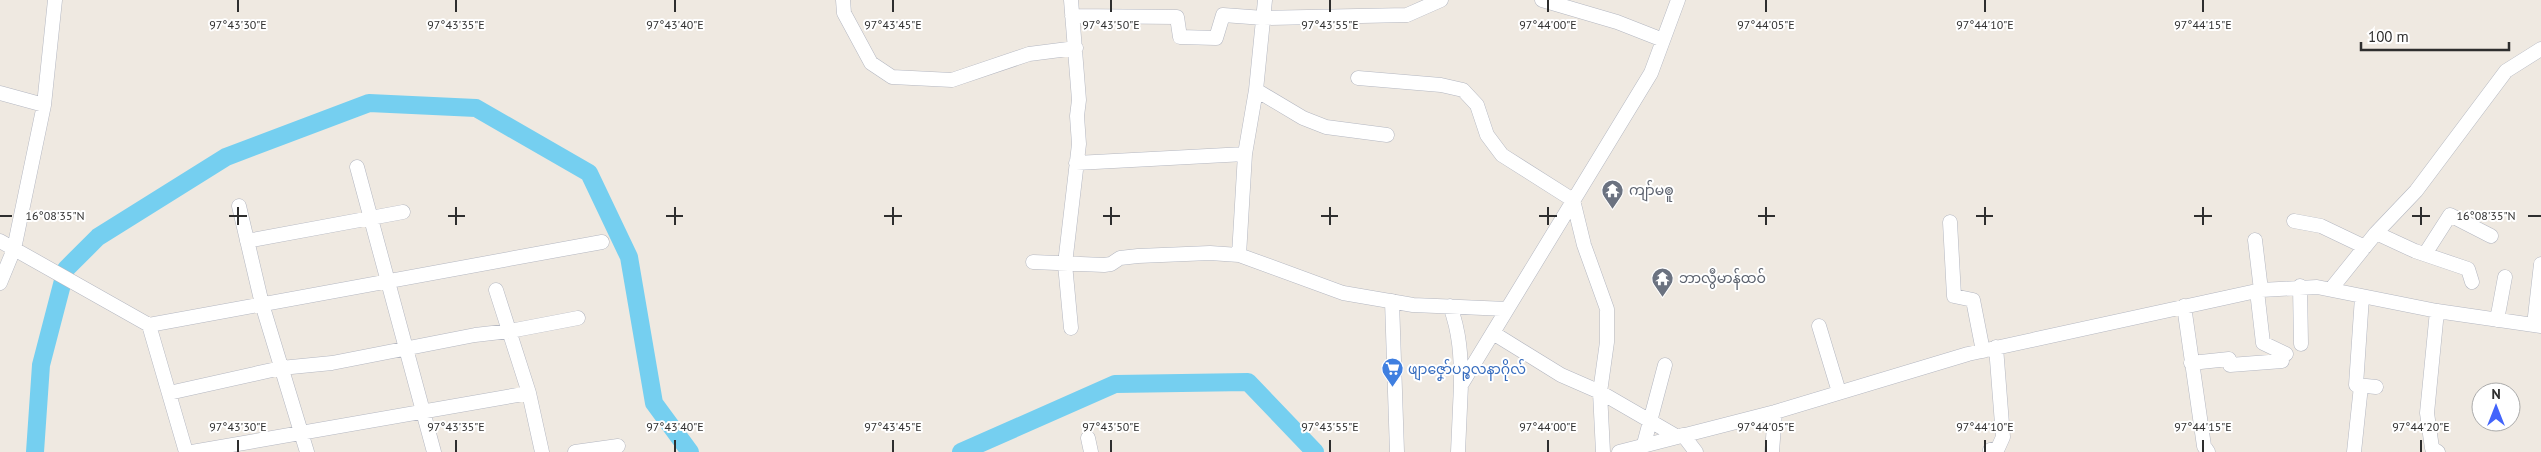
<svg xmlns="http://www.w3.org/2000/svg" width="2541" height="452" viewBox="0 0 2541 452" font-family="'PT Sans','Noto Sans Myanmar',sans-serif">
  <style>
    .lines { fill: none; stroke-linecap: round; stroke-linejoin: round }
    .river { stroke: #75cff0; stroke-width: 18 }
    .minor-casing { stroke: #b4b7c1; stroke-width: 15 }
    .minor { stroke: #fff; stroke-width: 14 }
    .ticks { fill: none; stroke: #2e2e2e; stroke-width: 2 }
    .labels { text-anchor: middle; stroke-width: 4; stroke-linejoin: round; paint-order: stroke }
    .worship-label { font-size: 14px; fill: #5b616d; stroke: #fff; text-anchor: start }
    .shop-label { font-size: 14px; fill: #366cbe; stroke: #fff; text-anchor: start }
    .ticks-label { font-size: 12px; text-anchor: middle; fill: #2e2e2e; stroke: #fff; stroke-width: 4; stroke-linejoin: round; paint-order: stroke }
  </style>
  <rect width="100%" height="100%" fill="#efe9e1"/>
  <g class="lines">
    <path class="river" d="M 35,452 L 41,365 L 66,269 L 98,237 L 226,157 L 369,103 L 476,108 L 589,173 L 629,257 L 654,403 L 690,452
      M 961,452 L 1115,384 L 1248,382 L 1315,452"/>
    <defs>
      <path id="minor" d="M 843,0 L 844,13 L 871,63 L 892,77 L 952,80 L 1029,54 L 1076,48
        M 1071,0 L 1079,100 L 1077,116 L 1079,144 L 1065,264 L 1071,328
        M 1542,0 L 1617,22 L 1663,40
        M 1072,16 L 1177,17 L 1180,37 L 1216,38 L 1223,15 L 1264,18 L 1407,15 L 1441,0
        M 1358,78 L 1441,85 L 1463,90 L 1477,105 L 1487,135 L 1502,155 L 1573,200 L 1584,245 L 1607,309 L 1607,342 L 1600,392 L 1603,452
        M 1256,90 L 1303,118 L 1326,127 L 1387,135
        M 0,93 L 44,105
        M 1245,154 L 1256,90 L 1265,0
        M 1076,163 L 1245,154 L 1239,255 L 1343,293 L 1413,305 L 1507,309
        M 357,167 L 434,452
        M 239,206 L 262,304 L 307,452
        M 2294,221 L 2321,226 L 2365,247
        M 1950,222 L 1954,296 L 1973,300 L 1983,351
        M 2376,233 L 2415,251 L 2468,269 L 2472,282
        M 2255,240 L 2261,290
        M 0,241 L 149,325 L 186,452
        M 247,241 L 403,212
        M 2425,254 L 2450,215 L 2491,236
        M 1033,262 L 1104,265 L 1111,264 L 1120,258 L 1138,256 L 1210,253 L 1239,255
        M 0,283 L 14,249 L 44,105 L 55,0
        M 2300,286 L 2301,344
        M 2331,289 L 2376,233 L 2416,191 L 2506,71 L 2541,49
        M 496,290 L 529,393
        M 2257,291 L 2263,343 L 2286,354
        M 2362,297 L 2356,385 L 2376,387
        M 1392,301 L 1397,452
        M 1450,306 C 1460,333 1461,357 1461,385
        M 2184,306 L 2204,446 L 2208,452
        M 2437,311 L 2427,413 L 2432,448 L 2438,452
        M 2497,320 L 2505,277
        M 149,325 L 602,242
        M 2534,325 L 2541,264
        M 1819,326 L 1839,392
        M 1493,333 L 1561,375 L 1600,392 L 1676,436
        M 2191,363 L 2229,359 L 2230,365 L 2282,361
        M 169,393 L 281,368 L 332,363 L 475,335 L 510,331 L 578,318
        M 1683,435 L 1696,452
        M 1088,438 L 1091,452
        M 1644,444 L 1665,365
        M 1990,450 L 1998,448 L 2003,437 L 1996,347
        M 192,452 L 529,393 L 542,452
        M 575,452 L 618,446
        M 1458,452 L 1461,385 L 1651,73 L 1678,0
        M 1619,452 L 1775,412 L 1968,354 L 2261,290 L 2317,287 L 2437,311 L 2541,326
        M 1772,452 L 1775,412
        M 2354,452 L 2361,386"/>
    </defs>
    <use href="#minor" class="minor-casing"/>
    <use href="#minor" class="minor"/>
  </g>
  <path class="ticks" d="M 238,0 L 238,12M 456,0 L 456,12M 675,0 L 675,12M 893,0 L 893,12M 1111,0 L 1111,12M 1330,0 L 1330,12M 1548,0 L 1548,12M 1766,0 L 1766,12M 1985,0 L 1985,12M 2203,0 L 2203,12M 238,207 L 238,225M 456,207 L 456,225M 675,207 L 675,225M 893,207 L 893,225M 1111,207 L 1111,225M 1330,207 L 1330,225M 1548,207 L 1548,225M 1766,207 L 1766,225M 1985,207 L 1985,225M 2203,207 L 2203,225M 2421,207 L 2421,225M 0,216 L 12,216M 229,216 L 247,216M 448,216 L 465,216M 666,216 L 683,216M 884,216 L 902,216M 1103,216 L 1120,216M 1321,216 L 1338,216M 1539,216 L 1557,216M 1758,216 L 1775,216M 1976,216 L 1993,216M 2194,216 L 2212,216M 2412,216 L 2430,216M 2528,216 L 2541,216M 238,440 L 238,452M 456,440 L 456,452M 675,440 L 675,452M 893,440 L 893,452M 1111,440 L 1111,452M 1330,440 L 1330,452M 1548,440 L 1548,452M 1766,440 L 1766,452M 1985,440 L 1985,452M 2203,440 L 2203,452M 2421,440 L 2421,452"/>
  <defs>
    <symbol id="temple-pin" viewBox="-11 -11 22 30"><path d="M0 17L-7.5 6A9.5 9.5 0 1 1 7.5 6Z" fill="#6b7280" stroke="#fff"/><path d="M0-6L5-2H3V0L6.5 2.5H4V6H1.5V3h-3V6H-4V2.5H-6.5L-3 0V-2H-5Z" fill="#fff"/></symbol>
    <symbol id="supermarket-pin" viewBox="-11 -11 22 30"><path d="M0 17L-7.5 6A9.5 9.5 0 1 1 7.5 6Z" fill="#3f7fe0" stroke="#fff"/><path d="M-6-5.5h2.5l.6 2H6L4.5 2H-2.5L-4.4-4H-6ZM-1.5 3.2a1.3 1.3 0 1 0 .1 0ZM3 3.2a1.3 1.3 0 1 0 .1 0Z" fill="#fff"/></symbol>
  </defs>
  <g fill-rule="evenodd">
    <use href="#temple-pin" x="1600" y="178" width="25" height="34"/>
    <use href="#temple-pin" x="1650" y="266" width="25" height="34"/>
    <use href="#supermarket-pin" x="1380" y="356" width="25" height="34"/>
  </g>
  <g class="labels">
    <g class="worship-label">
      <text x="1629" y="195">ကျာ်မၜူ</text>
      <text x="1679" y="283">ဘာလွဳမာန်ထဝ်</text>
    </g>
    <g class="shop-label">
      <text x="1408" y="374">ဖျာဇၞော်ပဉ္စလနာဂိုလ်</text>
    </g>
  </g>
  <g class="ticks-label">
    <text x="238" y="29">97°43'30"E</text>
    <text x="456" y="29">97°43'35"E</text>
    <text x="675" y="29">97°43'40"E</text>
    <text x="893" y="29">97°43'45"E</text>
    <text x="1111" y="29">97°43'50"E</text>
    <text x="1330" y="29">97°43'55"E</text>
    <text x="1548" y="29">97°44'00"E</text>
    <text x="1766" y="29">97°44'05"E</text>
    <text x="1985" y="29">97°44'10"E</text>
    <text x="2203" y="29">97°44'15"E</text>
    <text x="55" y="220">16°08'35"N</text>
    <text x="2486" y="220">16°08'35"N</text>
    <text x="238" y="431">97°43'30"E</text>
    <text x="456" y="431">97°43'35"E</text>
    <text x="675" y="431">97°43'40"E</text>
    <text x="893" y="431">97°43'45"E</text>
    <text x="1111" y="431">97°43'50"E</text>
    <text x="1330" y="431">97°43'55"E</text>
    <text x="1548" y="431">97°44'00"E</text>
    <text x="1766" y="431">97°44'05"E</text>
    <text x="1985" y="431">97°44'10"E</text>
    <text x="2203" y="431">97°44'15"E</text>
    <text x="2421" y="431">97°44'20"E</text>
  </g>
  <g transform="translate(2496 407)"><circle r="24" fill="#ffffff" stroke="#ababab"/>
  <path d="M0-4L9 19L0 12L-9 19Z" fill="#4264fb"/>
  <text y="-8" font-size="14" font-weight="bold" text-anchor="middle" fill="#2e2e2e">N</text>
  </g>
  <path d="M2361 42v8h148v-8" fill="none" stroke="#2e2e2e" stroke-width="2.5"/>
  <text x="2368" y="42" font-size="15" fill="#2e2e2e" stroke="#ffffff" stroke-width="4" paint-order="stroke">100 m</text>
</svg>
